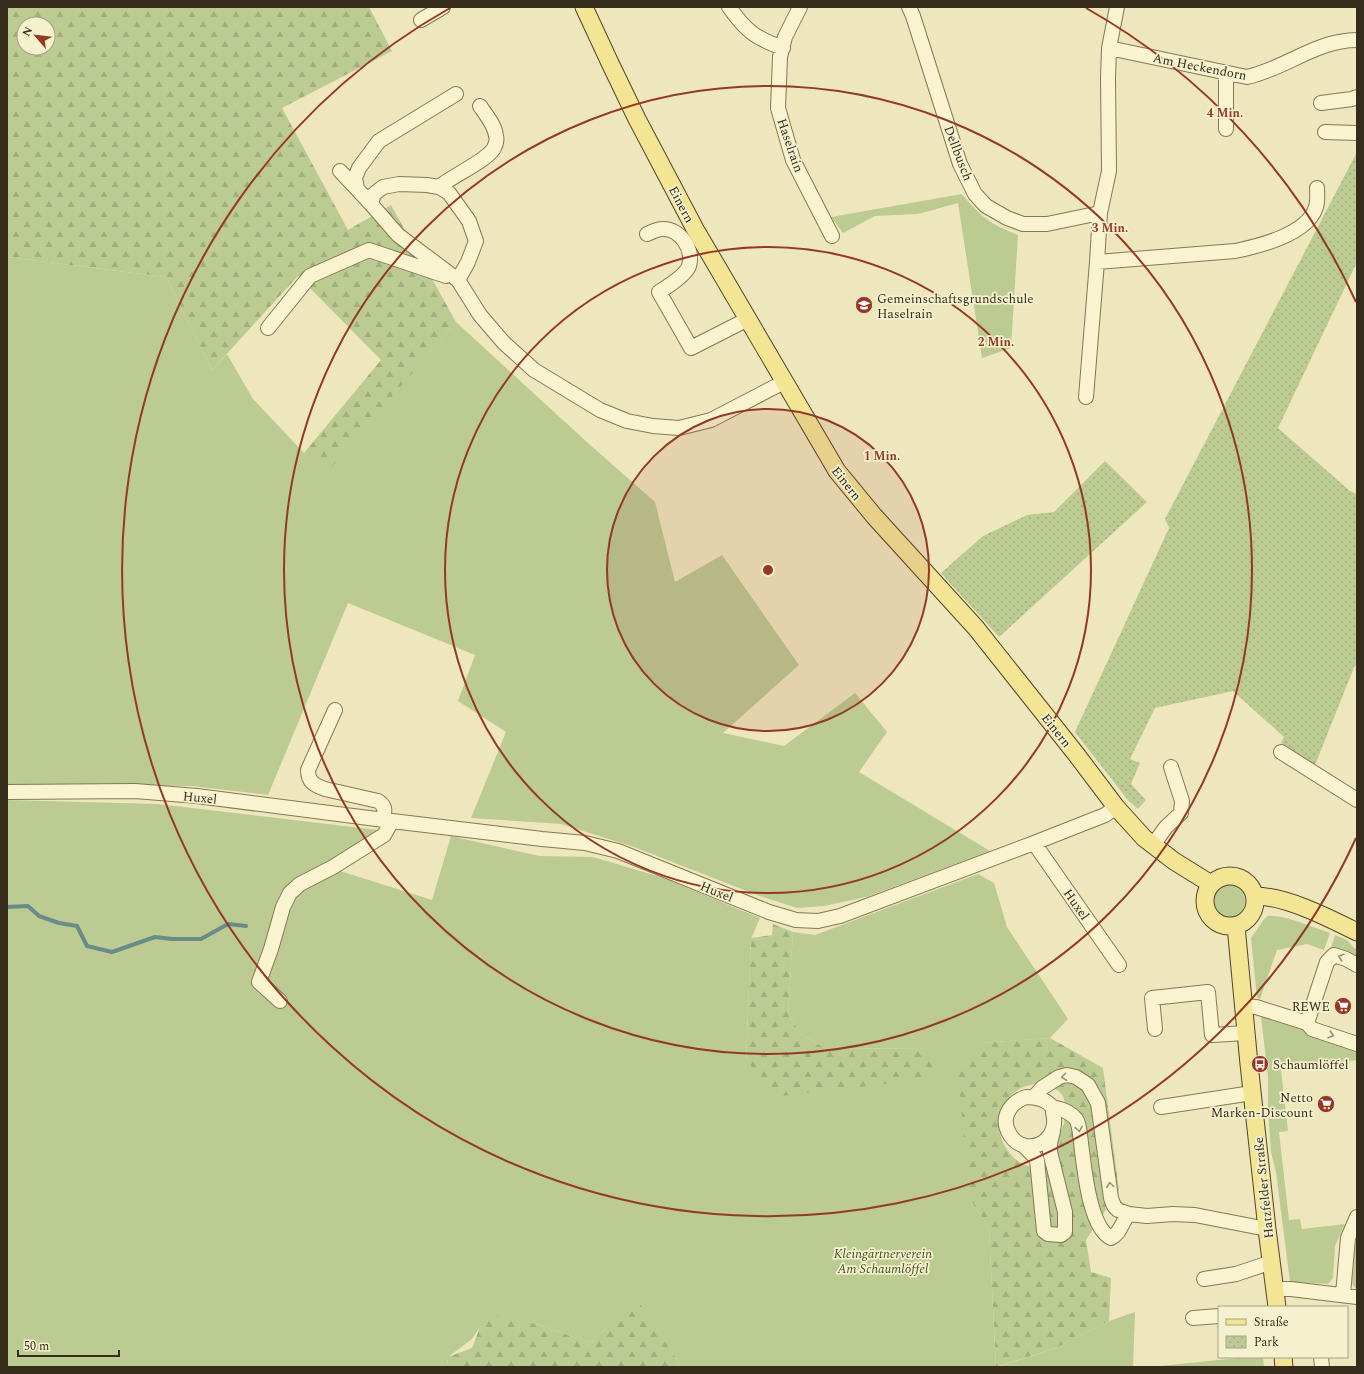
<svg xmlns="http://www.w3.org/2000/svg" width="1364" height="1374" viewBox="0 0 1364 1374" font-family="Spectral,serif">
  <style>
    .green { fill: #bbcb92 }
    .forest { fill: url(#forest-firs); fill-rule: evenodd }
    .park { fill: url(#park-dots) }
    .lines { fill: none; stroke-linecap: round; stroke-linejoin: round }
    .stream { stroke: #698c8a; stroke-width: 4 }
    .minor-casing { stroke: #867756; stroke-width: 16 }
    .major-casing { stroke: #53442b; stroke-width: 19 }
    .minor { stroke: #f9f3d0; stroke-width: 14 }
    .major { stroke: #f3e594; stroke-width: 17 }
    .oneway { stroke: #979076 }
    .ring { fill: none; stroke: #953826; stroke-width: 2 }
    .labels { text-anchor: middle; stroke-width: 3.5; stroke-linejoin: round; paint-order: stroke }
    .street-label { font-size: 13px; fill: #352c1b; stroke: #f5f0cd }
    .poi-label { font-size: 13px; fill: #352c1b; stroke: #f5f0cd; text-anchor: start }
    .park-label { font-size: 13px; font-style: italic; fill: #3e5122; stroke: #f5f0cd }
    .centre { fill: #953826; stroke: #f5f0cd; stroke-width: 2 }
    .ring-label { font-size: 12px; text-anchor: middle; font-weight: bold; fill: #953826; stroke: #f5f0cd; stroke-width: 3.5; stroke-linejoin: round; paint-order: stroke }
  </style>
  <defs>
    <pattern id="forest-firs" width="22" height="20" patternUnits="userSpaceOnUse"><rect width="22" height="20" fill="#bbcb92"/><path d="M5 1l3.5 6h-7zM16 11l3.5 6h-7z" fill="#a1ae7d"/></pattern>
    <pattern id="park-dots" width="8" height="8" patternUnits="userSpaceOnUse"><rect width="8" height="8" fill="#bbcb92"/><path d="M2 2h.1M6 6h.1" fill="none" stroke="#a1ae7d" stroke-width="1.8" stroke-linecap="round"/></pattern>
  </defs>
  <rect width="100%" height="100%" fill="#eee7bd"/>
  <path class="green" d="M 962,194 C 981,217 990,224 1018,235 L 1011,348 L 982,358 L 958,203 L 918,214 L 875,216 L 843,233 L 831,217 Z
    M 7,257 L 166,277 L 212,370 L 227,354 L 253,399 L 304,453 L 328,470 L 456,322 L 589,444 L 655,502 L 675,582 L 722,555 L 799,665 L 723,733 L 784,746 L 855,693 L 887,732 L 859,772 L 990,851 L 866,897 L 824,906 L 797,908 L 757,895 L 634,847 L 561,824 L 471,818 L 506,732 L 458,701 L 475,655 L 348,603 L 268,795 L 192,786 L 7,784 Z
    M 7,800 L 158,804 L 395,832 L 337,870 L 432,900 L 451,836 L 539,856 L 593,857 L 664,878 L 760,918 L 751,939 L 746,1060 L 934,1048 L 826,1049 L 801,1034 L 788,1014 L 793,932 L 815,935 L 978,874 L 994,883 L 1007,927 L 1068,1019 L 1050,1038 L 981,1043 L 970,1199 L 989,1228 L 996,1367 L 682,1367 L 635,1297 L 592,1343 L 536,1324 L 486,1318 L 472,1339 L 448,1357 L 447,1367 L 7,1367 Z
    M1213 901a16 16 0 1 1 32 0a16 16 0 1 1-32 0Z
    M 1268,916 C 1283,914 1314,928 1330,933 L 1324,950 L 1307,944 L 1277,950 L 1260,999 L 1257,998 L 1251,938 L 1265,918 Z
    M 1335,935 L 1347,940 L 1353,947 L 1357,950 L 1357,959 L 1331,948 Z
    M 1261,1017 L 1357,1047 L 1357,1060 L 1281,1070 L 1288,1131 L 1279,1132 L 1289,1220 L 1300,1219 L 1302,1229 L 1345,1224 L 1335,1246 L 1333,1278 L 1328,1284 L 1290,1282 L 1276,1172 L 1271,1152 L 1268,1107 L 1268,1076 Z
    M 1357,1240 L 1357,1289 L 1354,1287 L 1352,1283 L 1355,1245 Z
    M 1135,1312 L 1133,1367 L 997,1367 L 1056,1348 L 1109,1321 Z
    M 1248,1357 L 1263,1357 L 1264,1367 L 1150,1367 Z"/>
  <path class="forest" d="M 7,7 L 369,7 L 392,51 L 282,108 L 348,230 L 391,205 L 456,322 L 328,471 L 304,453 L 381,360 L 298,276 L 212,370 L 166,277 L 7,257 ZM 24,24 L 48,24 L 48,48 L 24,48 Z
    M 773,924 L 793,932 L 788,1014 L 801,1034 L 826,1049 L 934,1048 L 937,1078 L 781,1096 L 746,1061 L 751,938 L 772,935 Z
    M 1050,1038 L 1103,1068 L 1119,1190 L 1086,1240 L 1091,1272 L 1111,1278 L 1109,1321 L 1056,1348 L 996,1367 L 989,1228 L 970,1199 L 958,1076 L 981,1043 ZM 1035,1084 C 1045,1086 1057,1087 1063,1096 C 1066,1102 1065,1117 1064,1123 C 1063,1129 1058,1134 1056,1140 C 1054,1146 1053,1155 1049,1160 C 1037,1175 1016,1163 1008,1151 C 993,1130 996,1101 1021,1088 C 1025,1086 1030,1085 1035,1084 Z
    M 635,1296 L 682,1367 L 447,1367 L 448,1357 L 472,1348 L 485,1314 L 536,1324 L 592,1343 Z"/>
  <path class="park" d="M 1357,152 L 1357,262 L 1278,428 L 1350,491 L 1357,494 L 1357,666 L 1355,665 L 1315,765 L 1281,743 L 1284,737 L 1233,691 L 1155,708 L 1130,759 L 1140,763 L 1131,784 L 1146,800 L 1138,809 L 1127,799 L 1075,732 L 1169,528 L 1165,519 Z
    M 1105,461 L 1147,502 L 999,637 L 941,573 L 983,536 L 1027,515 L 1054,512 Z"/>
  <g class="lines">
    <path class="stream" d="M 7,907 L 28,906 L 39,916 L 59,923 L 77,926 L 87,946 L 112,952 L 155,937 L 172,939 L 201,939 L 228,924 L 246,926"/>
    <defs>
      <path id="minor" d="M 729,7 C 746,31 755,38 783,48
        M 800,7 L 785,37 L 780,57 L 778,108 L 793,160 L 832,236
        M 909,7 L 913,16 L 960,164 L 975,194 L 986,206 L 1007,218 L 1023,224 L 1047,224 L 1100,213
        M 421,20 L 443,7
        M 1109,48 L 1247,77 C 1285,69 1316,40 1357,40
        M 1321,103 L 1352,99 L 1357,97
        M 1226,129 L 1226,73
        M 1325,132 L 1357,133
        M 340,171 L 357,189
        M 439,187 C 452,176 488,160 494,148 C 496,144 497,139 496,136 C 495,125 486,115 480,106
        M 371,204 L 357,189 L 355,178 L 359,168 L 379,141 L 456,94
        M 647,234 C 652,232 657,229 662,229 C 680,228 694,249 689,266 C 686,275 667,287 659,292 L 691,348 L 748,319
        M 1097,262 L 1235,251 C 1260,246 1308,234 1316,207 C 1318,201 1317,194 1317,188
        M 458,280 L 398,235 L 371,204 L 374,194 L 383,187 L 399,184 L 427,185 L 439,187 L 449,193 L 469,221 L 476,241 L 468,262 L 458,280 L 480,315 L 504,343 L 534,370 L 600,410 L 627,421 L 653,426 L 679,428 L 711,420 L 784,382
        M 268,328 L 310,276 L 369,250 L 446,276
        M 1086,397 L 1097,262 L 1100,213 L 1109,171 L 1108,78 L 1109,48 L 1117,7
        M 335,710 L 308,770 C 308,782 314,785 325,789 L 378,801 C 386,806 385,811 383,820
        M 1281,752 L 1357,800
        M 7,792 L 135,791 L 197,796 L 392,821 L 542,839 L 585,843 L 618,851 L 769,912 L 796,920 L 818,921 L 840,916 L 1034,843 L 1105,815 L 1116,807
        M 1034,843 L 1119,965
        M 1153,845 L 1166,827 L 1181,813 L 1182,801 L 1171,767
        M 280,1001 L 259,982 L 271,949 L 283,907 L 290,893 L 300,884 L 333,867 L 384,835 L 392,821
        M 1244,1006 L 1256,1007 L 1307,1023 L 1327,962 L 1334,955 L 1346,959 L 1357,965
        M 1307,1023 L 1312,1029 L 1357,1044
        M 1155,1029 L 1152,998 L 1208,992 L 1212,1035 L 1246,1033
        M 1026,1097 C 1035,1097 1046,1099 1052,1107 C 1053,1108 1053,1111 1053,1113 C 1058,1131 1045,1149 1025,1146 C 1018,1144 1012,1139 1009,1133 C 1000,1117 1011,1102 1026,1097 Z
        M 1034,1097 L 1042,1088 L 1059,1077 L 1067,1075 L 1076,1077 L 1088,1085 L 1098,1103 L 1111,1198 L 1114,1206 L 1118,1210 L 1129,1214 L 1147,1216 L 1173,1214 L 1195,1215 L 1267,1229
        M 1052,1107 C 1061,1109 1069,1111 1076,1119 C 1080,1125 1080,1136 1081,1143 C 1084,1165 1089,1228 1111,1238 C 1121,1233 1122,1221 1129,1214
        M 1161,1107 L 1252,1093
        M 1023,1145 L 1032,1154 L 1037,1160 L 1044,1231 L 1048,1234 L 1061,1235 L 1065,1232 L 1065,1212 L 1050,1152 L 1050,1143 L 1053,1131
        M 1204,1279 L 1236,1274 L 1272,1262
        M 1275,1289 L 1291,1289 L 1357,1297
        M 1343,1294 L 1348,1238 L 1357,1217
        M 1193,1318 L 1219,1316
        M 1321,1357 L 1322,1367"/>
      <path id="major" d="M 584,7 L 610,63 L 637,119 L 695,229 L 837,471 L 874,516 L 976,628 L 1076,754 L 1116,807 L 1144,838 L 1174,861 L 1211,884
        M1205 901a25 25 0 1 1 50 0a25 25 0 1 1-50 0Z
        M 1255,896 C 1286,896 1329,918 1357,932
        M 1236,926 L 1249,1064 L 1267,1229 L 1277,1307
        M 1283,1357 L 1284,1367"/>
    </defs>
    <use href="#minor" class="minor-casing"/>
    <use href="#major" class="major-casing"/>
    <use href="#minor" class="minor"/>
    <use href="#major" class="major"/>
  </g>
  <defs><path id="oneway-chevron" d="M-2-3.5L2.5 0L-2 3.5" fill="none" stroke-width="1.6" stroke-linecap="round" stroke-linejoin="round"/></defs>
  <g class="oneway">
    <use href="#oneway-chevron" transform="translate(1341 957) rotate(-161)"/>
    <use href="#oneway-chevron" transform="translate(1331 1035) rotate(18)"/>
    <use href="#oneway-chevron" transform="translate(1064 1077) rotate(173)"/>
    <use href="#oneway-chevron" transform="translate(1079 1129) rotate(81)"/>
    <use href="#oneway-chevron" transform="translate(1110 1185) rotate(-98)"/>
  </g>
  <circle cx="768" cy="570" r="161" fill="#953826" fill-opacity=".12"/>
  <g class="ring">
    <circle cx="768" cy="570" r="161"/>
    <circle cx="768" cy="570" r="323"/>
    <circle cx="768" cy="570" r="484"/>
    <path d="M1356 838A646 646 0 1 1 450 8M1086 8A646 646 0 0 1 1356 302"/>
  </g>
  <defs>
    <symbol id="school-disc" viewBox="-11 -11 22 22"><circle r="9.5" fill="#953826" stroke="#f5f0cd"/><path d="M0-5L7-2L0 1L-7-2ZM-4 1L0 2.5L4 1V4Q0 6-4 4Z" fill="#fff"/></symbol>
    <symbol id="supermarket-disc" viewBox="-11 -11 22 22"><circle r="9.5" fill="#953826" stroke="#f5f0cd"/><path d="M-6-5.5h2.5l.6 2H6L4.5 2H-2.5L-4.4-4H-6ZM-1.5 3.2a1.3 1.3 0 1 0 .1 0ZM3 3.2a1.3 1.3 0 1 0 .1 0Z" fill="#fff"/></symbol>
    <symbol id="bus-disc" viewBox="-11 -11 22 22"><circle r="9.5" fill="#953826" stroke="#f5f0cd"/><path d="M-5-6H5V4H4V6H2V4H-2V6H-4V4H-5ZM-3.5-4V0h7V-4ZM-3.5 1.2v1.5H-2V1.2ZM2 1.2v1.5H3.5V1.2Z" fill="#fff"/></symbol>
  </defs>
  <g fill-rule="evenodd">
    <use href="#school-disc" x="854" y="295" width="20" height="20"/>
    <use href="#supermarket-disc" x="1333" y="996" width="20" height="20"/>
    <use href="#bus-disc" x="1250" y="1054" width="20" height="20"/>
    <use href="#supermarket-disc" x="1316" y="1094" width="20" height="20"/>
  </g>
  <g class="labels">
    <g class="street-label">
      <text transform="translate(1200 66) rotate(11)" y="5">Am Heckendorn</text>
      <text transform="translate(791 145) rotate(71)" y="5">Haselrain</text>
      <text transform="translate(959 153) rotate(69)" y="5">Dellbusch</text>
      <text transform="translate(682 204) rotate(62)" y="5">Einern</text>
      <text transform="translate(847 483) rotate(52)" y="5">Einern</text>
      <text transform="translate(1057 730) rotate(52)" y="5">Einern</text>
      <text transform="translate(200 797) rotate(6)" y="5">Huxel</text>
      <text transform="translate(717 891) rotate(22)" y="5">Huxel</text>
      <text transform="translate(1077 904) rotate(55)" y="5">Huxel</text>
      <text transform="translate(1263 1188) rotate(-96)" y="5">Hatzfelder Straße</text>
    </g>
    <g class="poi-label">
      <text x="877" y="303">Gemeinschaftsgrundschule<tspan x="877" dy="15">Haselrain</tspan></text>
      <text x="1330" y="1011" text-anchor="end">REWE</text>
      <text x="1273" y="1069">Schaumlöffel</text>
      <text x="1313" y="1102" text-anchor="end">Netto<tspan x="1313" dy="15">Marken-Discount</tspan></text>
    </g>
    <g class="park-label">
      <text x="883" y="1258">Kleingärtnerverein<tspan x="883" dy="15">Am Schaumlöffel</tspan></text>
    </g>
  </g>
  <circle cx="768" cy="570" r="6" class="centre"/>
  <g class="ring-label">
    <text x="1225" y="117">4 Min.</text>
    <text x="1110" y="232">3 Min.</text>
    <text x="996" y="346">2 Min.</text>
    <text x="882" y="460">1 Min.</text>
  </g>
  <rect width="1364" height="1374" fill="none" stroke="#352c1b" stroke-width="16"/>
  <rect x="1218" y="1306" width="130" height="52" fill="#f5f0cd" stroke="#a8a286"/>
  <rect x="1226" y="1319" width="20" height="6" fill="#f3e594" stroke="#a8a286"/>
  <text x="1254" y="1326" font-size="12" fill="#352c1b">Straße</text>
  <rect x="1226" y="1336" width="20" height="12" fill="url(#park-dots)" stroke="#a8a286"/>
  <text x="1254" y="1346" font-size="12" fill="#352c1b">Park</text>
  <g transform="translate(36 36) rotate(298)"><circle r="19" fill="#f5f0cd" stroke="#a8a286"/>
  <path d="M0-3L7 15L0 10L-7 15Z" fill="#953826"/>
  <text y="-6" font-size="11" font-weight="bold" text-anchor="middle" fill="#352c1b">N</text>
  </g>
  <path d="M18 1350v6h101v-6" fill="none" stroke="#352c1b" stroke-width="2"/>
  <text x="24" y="1350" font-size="12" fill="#352c1b" stroke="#f5f0cd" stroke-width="3" paint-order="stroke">50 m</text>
</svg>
